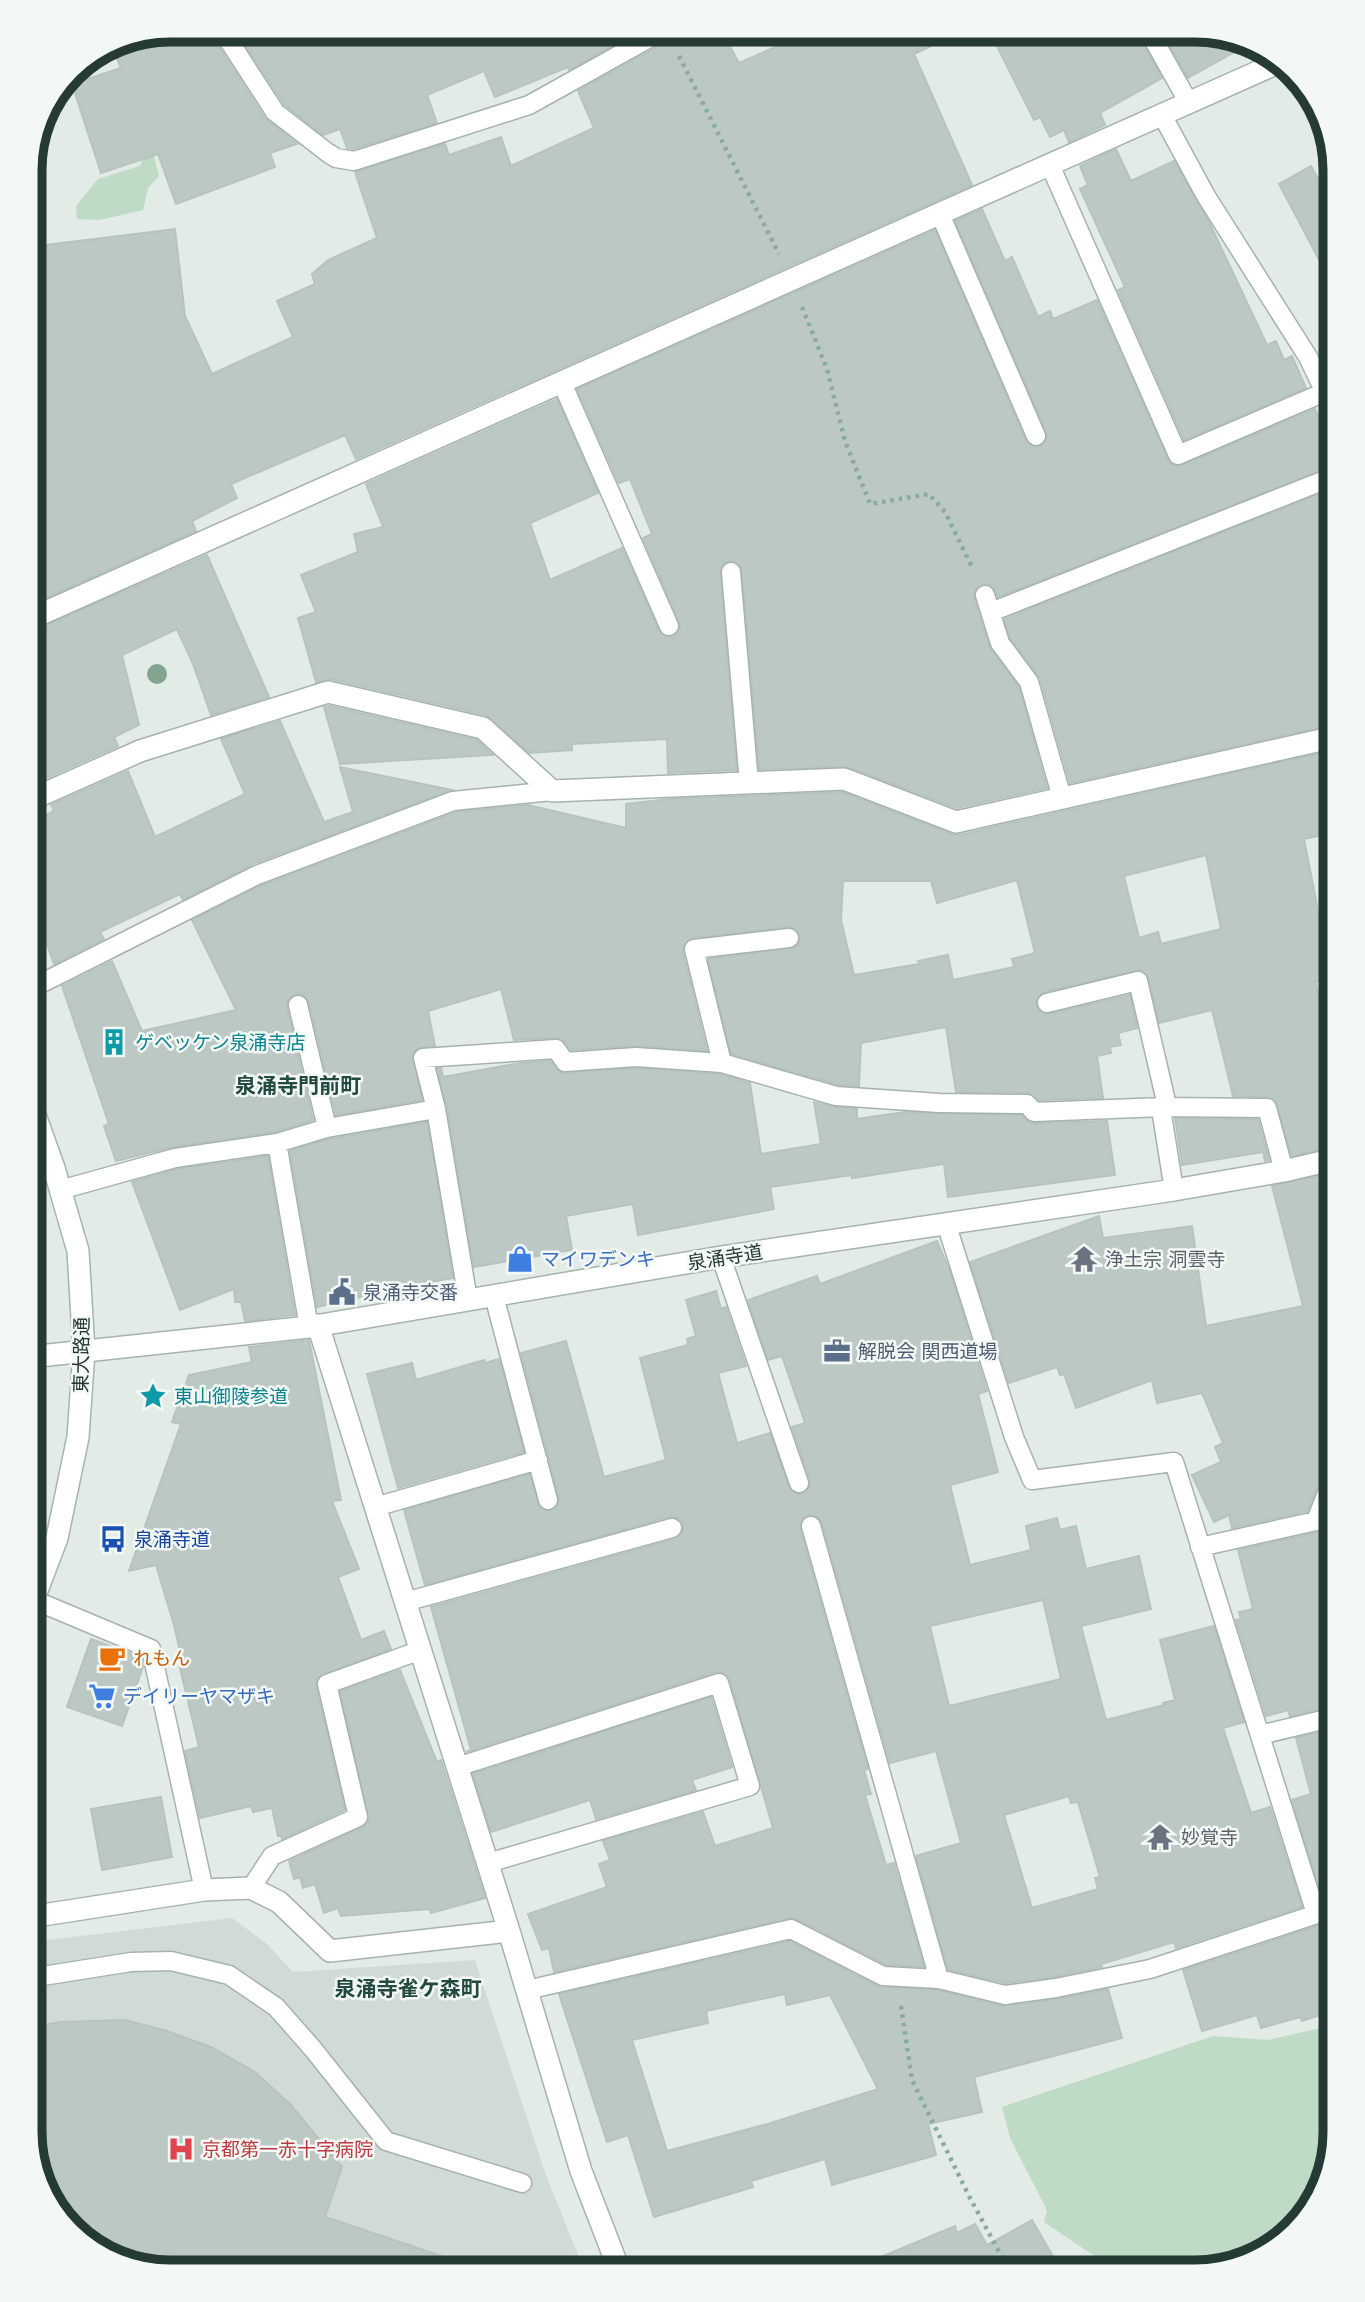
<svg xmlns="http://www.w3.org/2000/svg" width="1365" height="2302" viewBox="0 0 1365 2302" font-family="'Work Sans','Noto Sans JP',sans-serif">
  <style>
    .built { fill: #d1dbd6 }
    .green { fill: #bfdac5 }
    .building { fill: #bcc8c3; stroke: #b6c4be; stroke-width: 2; fill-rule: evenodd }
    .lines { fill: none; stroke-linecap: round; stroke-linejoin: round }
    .service-casing { stroke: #a6b2ae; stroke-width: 21 }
    .minor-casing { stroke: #a6b2ae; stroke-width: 24 }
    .tertiary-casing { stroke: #a6b2ae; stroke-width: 24 }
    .secondary-casing { stroke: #a3b5af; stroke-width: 24 }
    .path { stroke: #87ab9f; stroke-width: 4.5; stroke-dasharray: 3.5 5; stroke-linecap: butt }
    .service { stroke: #fff; stroke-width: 18 }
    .minor { stroke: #fff; stroke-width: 21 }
    .tertiary { stroke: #fff; stroke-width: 21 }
    .secondary { stroke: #fff; stroke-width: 21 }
    .tree { fill: #83a590 }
    .labels { text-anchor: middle; stroke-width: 5; stroke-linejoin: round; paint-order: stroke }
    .culture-label { font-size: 19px; fill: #0d838f; stroke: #f3f8f5; text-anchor: start }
    .street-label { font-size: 19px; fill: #253a34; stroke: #f3f8f5 }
    .shop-label { font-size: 19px; fill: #366cbe; stroke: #f3f8f5; text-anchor: start }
    .worship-label { font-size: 19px; fill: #5b616d; stroke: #f3f8f5; text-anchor: start }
    .service-label { font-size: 19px; fill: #4e5e75; stroke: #f3f8f5; text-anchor: start }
    .transit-label { font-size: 19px; fill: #164399; stroke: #f3f8f5; text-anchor: start }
    .food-label { font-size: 19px; fill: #c56008; stroke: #f3f8f5; text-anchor: start }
    .health-label { font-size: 19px; fill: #be3a42; stroke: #f3f8f5; text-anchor: start }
    .neighbourhood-label { font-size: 21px; font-weight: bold; fill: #234a40; stroke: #f3f8f5 }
    .rim { fill: none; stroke: #253a34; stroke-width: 9 }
  </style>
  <rect width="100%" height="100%" fill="#e3ebe7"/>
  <path class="built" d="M 232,1918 L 267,1944 L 293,1972 L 475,1960 L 544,2170 L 585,2272 L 161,2272 L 44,2194 L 30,2132 L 30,1942 Z"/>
  <path class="green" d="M 145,154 L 154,156 L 159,176 L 148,188 L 143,210 L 99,220 L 77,219 L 76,206 L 98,179 L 140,166 Z
    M 1329,2026 L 1335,2041 L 1335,2132 L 1325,2167 L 1314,2171 L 1320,2184 L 1312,2210 L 1257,2258 L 1195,2272 L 1118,2272 L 1044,2222 L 1047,2211 L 1045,2206 L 1010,2138 L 1002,2107 L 1213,2036 L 1268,2040 Z"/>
  <path class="building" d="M 170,30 L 211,30 L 212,36 L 265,118 L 297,144 L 270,153 L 275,167 L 176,204 L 158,154 L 101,173 L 72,84 L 121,68 L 111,44 L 117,40 Z
    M 235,30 L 641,30 L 569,70 L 568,67 L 495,97 L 484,71 L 427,95 L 437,123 L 353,149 L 347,148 L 340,129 L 323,135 L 284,104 Z
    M 675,30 L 721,30 L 739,63 L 814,30 L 965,30 L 914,54 L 972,185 L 356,459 L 345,435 L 231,484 L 237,498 L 192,521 L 196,531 L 30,605 L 30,247 L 175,229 L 185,316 L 212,374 L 293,337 L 277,301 L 315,284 L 312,274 L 328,260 L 377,238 L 355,172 L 445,144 L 449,155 L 501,137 L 511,166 L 594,128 L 578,91 L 670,40 Z
    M 989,30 L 1137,30 L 1162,78 L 1100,113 L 1105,125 L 1069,142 L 1064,130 L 1050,137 L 1040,117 L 1034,120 Z
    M 1161,30 L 1204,30 L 1247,45 L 1188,78 Z
    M 1116,149 L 1131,181 L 1174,161 L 1210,224 L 1267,345 L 1276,341 L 1284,360 L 1292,356 L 1306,388 L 1184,440 L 1118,290 L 1125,287 L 1080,189 L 1088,185 L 1080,166 Z
    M 1311,166 L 1335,211 L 1335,290 L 1279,184 Z
    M 982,209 L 1005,261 L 1012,257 L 1038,317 L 1050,311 L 1053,319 L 1097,300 L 1168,460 L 1172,464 L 1182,465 L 1315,409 L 1335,453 L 1335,465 L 998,597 L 993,587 L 988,584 L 981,584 L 976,588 L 974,598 L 989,646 L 1019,687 L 1047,788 L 957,808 L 848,767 L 759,769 L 742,571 L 740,565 L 731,561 L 724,563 L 720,573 L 737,770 L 668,773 L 667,739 L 572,744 L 572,750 L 529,753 L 486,715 L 331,679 L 316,682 L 298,618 L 316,612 L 301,575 L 358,552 L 354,534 L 383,527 L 366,484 L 557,399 L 598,493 L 530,523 L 550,580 L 622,548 L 659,631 L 667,637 L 674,636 L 680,628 L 679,621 L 643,538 L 652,534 L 630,479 L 619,483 L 577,389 L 935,230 L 1026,441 L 1034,447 L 1041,446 L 1047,438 L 1046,431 L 955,221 Z
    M 1335,488 L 1335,724 L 1070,783 L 1040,678 L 1010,638 L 1004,619 Z
    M 207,555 L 269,697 L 211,715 L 193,664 L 177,629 L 122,655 L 139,725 L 114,737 L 118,746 L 40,781 L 30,758 L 30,632 Z
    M 329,706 L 477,740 L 493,755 L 340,764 L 324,707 Z
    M 280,721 L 324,822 L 353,812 L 340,767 L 452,790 L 253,864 L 183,900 L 180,894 L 100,932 L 104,939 L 54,964 L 30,896 L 30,823 L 54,811 L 51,805 L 128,771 L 155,837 L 245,794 L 221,739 Z
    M 1335,750 L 1335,824 L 1321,827 L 1323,835 L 1304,839 L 1328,962 L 1324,963 L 1327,980 L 1316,982 L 1332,1070 L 1325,1071 L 1335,1111 L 1335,1146 L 1292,1156 L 1275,1100 L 1267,1097 L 1233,1096 L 1212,1010 L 1159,1023 L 1149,978 L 1141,970 L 1044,992 L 1036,1000 L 1039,1011 L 1049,1014 L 1130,995 L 1137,1028 L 1118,1033 L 1121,1045 L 1110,1047 L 1111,1053 L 1097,1056 L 1103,1098 L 1039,1100 L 1028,1093 L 956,1092 L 946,1027 L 861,1043 L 859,1086 L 838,1085 L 731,1054 L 708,959 L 795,947 L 799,943 L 800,936 L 794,928 L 788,927 L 693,938 L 684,945 L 683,952 L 707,1051 L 637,1046 L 571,1050 L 562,1039 L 556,1038 L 514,1040 L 501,989 L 428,1011 L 435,1046 L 417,1049 L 412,1055 L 422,1100 L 336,1115 L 309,1002 L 302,994 L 295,994 L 287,1001 L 287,1008 L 313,1120 L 275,1132 L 173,1147 L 116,1161 L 104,1126 L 109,1124 L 62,986 L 112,961 L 142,1031 L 236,1010 L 192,920 L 262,885 L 456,812 L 528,805 L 626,828 L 626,804 L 670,799 L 842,792 L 951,834 L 959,835 ZM 1206,855 L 1221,929 L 1161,944 L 1158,932 L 1139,938 L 1124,876 ZM 1017,880 L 1035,953 L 1012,959 L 1014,967 L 953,980 L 948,955 L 918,961 L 919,964 L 854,975 L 841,920 L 843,881 L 931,881 L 937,903 Z
    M 550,1061 L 560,1072 L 565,1073 L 636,1068 L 720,1074 L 750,1083 L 761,1154 L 821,1144 L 814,1102 L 835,1107 L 857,1109 L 857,1119 L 905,1112 L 1022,1115 L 1029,1122 L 1034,1123 L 1107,1121 L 1115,1175 L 948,1197 L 944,1164 L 852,1178 L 852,1175 L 770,1187 L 774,1209 L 638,1235 L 633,1204 L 566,1216 L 572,1250 L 474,1267 L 447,1107 L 437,1068 L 441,1068 L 443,1077 L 520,1063 Z
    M 1175,1118 L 1258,1119 L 1269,1160 L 1265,1161 L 1263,1152 L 1182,1165 Z
    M 427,1122 L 453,1278 L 368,1293 L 369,1295 L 317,1307 L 290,1151 L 330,1139 Z
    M 268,1156 L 295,1315 L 245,1321 L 241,1302 L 235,1302 L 234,1289 L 180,1310 L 132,1182 L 177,1169 Z
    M 1335,1172 L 1335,1472 L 1322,1477 L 1308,1511 L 1232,1528 L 1229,1515 L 1214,1522 L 1192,1475 L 1221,1462 L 1215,1447 L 1223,1443 L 1202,1393 L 1157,1403 L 1152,1380 L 1076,1408 L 1064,1374 L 1060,1375 L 1057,1367 L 1009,1383 L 970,1262 L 1099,1216 L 1103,1238 L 1192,1226 L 1206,1326 L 1303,1306 L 1272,1186 Z
    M 937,1241 L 949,1269 L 987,1391 L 978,1394 L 998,1472 L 950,1485 L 970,1565 L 1031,1550 L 1026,1526 L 1057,1518 L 1060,1530 L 1076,1526 L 1086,1569 L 1139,1556 L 1151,1609 L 1081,1626 L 1106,1720 L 1164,1705 L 1163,1703 L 1175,1700 L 1160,1640 L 1214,1626 L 1244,1722 L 1223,1728 L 1251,1813 L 1270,1807 L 1302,1907 L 1176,1948 L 1174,1942 L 1101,1964 L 1102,1967 L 1054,1977 L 1006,1983 L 948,1970 L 916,1856 L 961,1843 L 936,1751 L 890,1763 L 822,1523 L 818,1517 L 809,1515 L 802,1519 L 800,1529 L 868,1769 L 864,1770 L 871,1794 L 865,1795 L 886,1865 L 894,1863 L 924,1967 L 886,1965 L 796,1919 L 789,1918 L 554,1972 L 549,1948 L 542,1950 L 528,1914 L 607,1887 L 599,1864 L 610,1860 L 603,1841 L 703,1812 L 715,1846 L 773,1828 L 730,1680 L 726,1674 L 716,1672 L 466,1752 L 471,1750 L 431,1607 L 675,1539 L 683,1531 L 683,1524 L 675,1517 L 669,1517 L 425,1585 L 404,1510 L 529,1474 L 540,1507 L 550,1511 L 556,1508 L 559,1497 L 521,1353 L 566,1341 L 604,1477 L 666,1460 L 640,1358 L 688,1345 L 687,1339 L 696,1336 L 686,1300 L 716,1291 L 721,1309 L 726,1307 L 746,1366 L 718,1373 L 737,1443 L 770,1433 L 789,1487 L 796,1494 L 803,1493 L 810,1486 L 810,1480 L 792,1427 L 805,1423 L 782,1356 L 768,1360 L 748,1300 L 817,1276 L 820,1284 ZM 1043,1600 L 1061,1679 L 949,1706 L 930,1626 ZM 1069,1796 L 1071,1803 L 1078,1802 L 1100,1877 L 1095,1878 L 1098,1889 L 1032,1908 L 1004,1815 Z
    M 309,1340 L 341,1500 L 332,1501 L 359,1569 L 338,1577 L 361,1640 L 384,1631 L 391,1649 L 318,1677 L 316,1687 L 345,1810 L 282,1839 L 281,1835 L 278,1836 L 272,1808 L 253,1812 L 251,1806 L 200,1818 L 185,1751 L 199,1747 L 180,1668 L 184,1669 L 174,1625 L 156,1565 L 129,1571 L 181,1424 L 172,1422 L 189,1375 L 252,1362 L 249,1347 Z
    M 499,1359 L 524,1452 L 398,1488 L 367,1374 L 412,1363 L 416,1380 L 484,1360 L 485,1363 Z
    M 1335,1503 L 1335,1706 L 1290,1716 L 1288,1710 L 1266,1716 L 1236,1620 L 1241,1619 L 1239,1612 L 1253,1609 L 1238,1550 L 1319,1532 L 1327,1525 Z
    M 91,1639 L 141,1657 L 143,1667 L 122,1726 L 67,1707 Z
    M 400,1670 L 437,1762 L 441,1760 L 485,1898 L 431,1913 L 430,1909 L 341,1916 L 338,1908 L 324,1913 L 315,1884 L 303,1888 L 300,1877 L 294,1879 L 289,1861 L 363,1827 L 369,1820 L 340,1691 Z
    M 711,1697 L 732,1767 L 692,1780 L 696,1790 L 596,1819 L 590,1800 L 491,1832 L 473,1774 Z
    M 1335,1729 L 1335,1897 L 1323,1900 L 1292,1800 L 1311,1794 L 1296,1738 Z
    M 161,1797 L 172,1857 L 102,1870 L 91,1809 Z
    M 1335,1920 L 1335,2010 L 1302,2021 L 1300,2017 L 1261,2028 L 1257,2015 L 1202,2031 L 1183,1970 Z
    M 790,1941 L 878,1986 L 937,1990 L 1002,2006 L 1058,1999 L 1108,1989 L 1122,2038 L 974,2077 L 982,2112 L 928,2124 L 936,2155 L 832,2185 L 825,2159 L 751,2181 L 753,2187 L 654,2217 L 628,2135 L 607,2142 L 559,1994 ZM 785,1994 L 787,2005 L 830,1995 L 878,2089 L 771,2123 L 667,2151 L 632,2040 L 708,2023 L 706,2011 Z
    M 125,2020 L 167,2031 L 211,2047 L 255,2072 L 291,2105 L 342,2167 L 325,2217 L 471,2266 L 470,2272 L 161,2272 L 92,2249 L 44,2194 L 30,2132 L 30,2027 L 61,2022 Z
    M 1032,2220 L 1062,2272 L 845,2272 L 955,2226 L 957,2233 L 975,2224 L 987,2245 Z"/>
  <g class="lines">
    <defs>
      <path id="service" d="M 222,30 L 275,112 L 328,153 L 336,158 L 354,161 L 529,105 L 664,30
        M 1148,30 L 1189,103
        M 1162,115 L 1206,196 L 1308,357 L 1335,413
        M 1050,165 L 1178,455 L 1325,392
        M 940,214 L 1036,436
        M 562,383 L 669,626
        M 731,572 L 749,783
        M 985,595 L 1000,643 L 1029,682 L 1062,798
        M 991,612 L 1335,476
        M 30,989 L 257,875 L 453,801 L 552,791
        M 1047,1003 L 1138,981 L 1165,1097 L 1162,1115 L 1174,1190
        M 298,1005 L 327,1128
        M 722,1063 L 694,949 L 789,938
        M 277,1143 L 309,1327
        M 60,1190 L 175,1158 L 277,1143 L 327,1128 L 436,1109
        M 946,1223 L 1014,1437 L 1032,1480 L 1174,1462 L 1316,1914
        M 721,1257 L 799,1483
        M 494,1296 L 548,1500
        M 468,1300 L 436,1109 L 423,1058 L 556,1049 L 565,1062 L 636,1057 L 722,1063 L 836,1096 L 939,1103 L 1027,1104 L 1034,1112 L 1163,1107 L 1267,1108 L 1284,1171
        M 375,1507 L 538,1460
        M 811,1526 L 939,1979
        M 1200,1547 L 1316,1521 L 1330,1485 L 1335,1483
        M 34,1600 L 151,1649 L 204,1890
        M 405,1602 L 672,1528
        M 1260,1735 L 1335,1717
        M 457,1767 L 719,1683 L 750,1786 L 488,1863
        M 251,1888 L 272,1856 L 358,1817 L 327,1684 L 421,1650
        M 30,1978 L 131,1962 L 171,1961 L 229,1975 L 276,2007 L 313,2049 L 386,2141 L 522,2183
        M 527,1990 L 791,1929 L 883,1976 L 939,1979 L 1005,1995 L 1056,1988 L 1150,1969 L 1335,1908"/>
      <path id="minor" d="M 30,800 L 140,751 L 328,692 L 483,728 L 552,791 L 844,779 L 956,822 L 1335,737
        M 318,1325 L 509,1931 L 581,2171 L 620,2272
        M 30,1357 L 309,1327 L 721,1257 L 1174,1190 L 1284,1171 L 1335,1159
        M 30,1917 L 204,1890 L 251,1888 L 279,1902 L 330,1951 L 509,1931"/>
      <path id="tertiary" d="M 30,619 L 1280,62"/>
      <path id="secondary" d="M 30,1609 L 57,1538 L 78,1437 L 84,1351 L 78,1251 L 54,1168 L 30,1101"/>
    </defs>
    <use href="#service" class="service-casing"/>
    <use href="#minor" class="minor-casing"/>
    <use href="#tertiary" class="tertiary-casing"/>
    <use href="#secondary" class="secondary-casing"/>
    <path class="path" d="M 679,56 L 779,254
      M 802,307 L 827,369 L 845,441 L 870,504 L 929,494 L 945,512 L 973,569
      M 901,2006 L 912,2080 L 970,2198 L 1010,2272"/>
    <use href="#service" class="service"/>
    <use href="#minor" class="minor"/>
    <use href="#tertiary" class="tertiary"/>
    <use href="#secondary" class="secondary"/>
  </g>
  <circle class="tree" cx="157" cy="674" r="10"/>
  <defs>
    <symbol id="building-bare" viewBox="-9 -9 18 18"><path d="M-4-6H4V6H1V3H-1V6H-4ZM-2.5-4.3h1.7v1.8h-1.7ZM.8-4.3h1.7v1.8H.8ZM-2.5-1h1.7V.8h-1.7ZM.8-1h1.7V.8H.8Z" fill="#0f9aa8" stroke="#f3f8f5" stroke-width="2.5" paint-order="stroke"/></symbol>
    <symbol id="shop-bare" viewBox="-9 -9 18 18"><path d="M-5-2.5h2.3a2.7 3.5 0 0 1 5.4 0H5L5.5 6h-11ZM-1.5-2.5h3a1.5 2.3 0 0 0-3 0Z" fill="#3f7fe0" stroke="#f3f8f5" stroke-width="2.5" paint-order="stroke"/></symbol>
    <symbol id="temple-bare" viewBox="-9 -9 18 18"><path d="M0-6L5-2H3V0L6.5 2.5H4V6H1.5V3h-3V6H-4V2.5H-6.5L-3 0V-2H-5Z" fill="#6b7280" stroke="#f3f8f5" stroke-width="2.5" paint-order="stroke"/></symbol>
    <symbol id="civic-bare" viewBox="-9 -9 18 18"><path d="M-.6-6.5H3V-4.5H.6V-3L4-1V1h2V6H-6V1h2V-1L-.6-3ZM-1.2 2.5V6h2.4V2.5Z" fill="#5c6f8a" stroke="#f3f8f5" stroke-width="2.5" paint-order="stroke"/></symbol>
    <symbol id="office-bare" viewBox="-9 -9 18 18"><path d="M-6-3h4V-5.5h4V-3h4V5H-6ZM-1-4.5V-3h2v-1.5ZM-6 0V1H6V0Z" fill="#5c6f8a" stroke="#f3f8f5" stroke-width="2.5" paint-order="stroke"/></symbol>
    <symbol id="sight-bare" viewBox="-9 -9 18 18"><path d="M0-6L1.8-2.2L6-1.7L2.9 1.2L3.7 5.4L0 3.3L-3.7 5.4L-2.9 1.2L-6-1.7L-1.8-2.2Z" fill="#0f9aa8" stroke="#f3f8f5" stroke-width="2.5" paint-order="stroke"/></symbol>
    <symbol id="bus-bare" viewBox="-9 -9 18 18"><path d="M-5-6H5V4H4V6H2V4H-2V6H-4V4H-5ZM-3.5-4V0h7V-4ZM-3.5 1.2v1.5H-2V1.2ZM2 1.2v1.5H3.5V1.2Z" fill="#1a4fb4" stroke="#f3f8f5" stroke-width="2.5" paint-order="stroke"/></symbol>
    <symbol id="cafe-bare" viewBox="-9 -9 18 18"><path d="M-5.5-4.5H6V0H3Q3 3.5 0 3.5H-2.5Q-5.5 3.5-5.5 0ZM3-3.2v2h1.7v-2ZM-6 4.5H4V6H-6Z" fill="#e8710a" stroke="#f3f8f5" stroke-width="2.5" paint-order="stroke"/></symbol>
    <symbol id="supermarket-bare" viewBox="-9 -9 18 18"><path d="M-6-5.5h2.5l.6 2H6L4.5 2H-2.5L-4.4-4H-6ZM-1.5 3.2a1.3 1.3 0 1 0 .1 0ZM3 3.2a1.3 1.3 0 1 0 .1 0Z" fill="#3f7fe0" stroke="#f3f8f5" stroke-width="2.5" paint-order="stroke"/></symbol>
    <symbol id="hospital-bare" viewBox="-9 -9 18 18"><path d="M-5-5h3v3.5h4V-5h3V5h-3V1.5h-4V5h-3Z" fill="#e0444e" stroke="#f3f8f5" stroke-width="2.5" paint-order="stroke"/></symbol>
  </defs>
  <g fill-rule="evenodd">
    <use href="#building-bare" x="95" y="1023" width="38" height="38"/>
    <use href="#shop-bare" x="501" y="1240" width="38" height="38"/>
    <use href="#temple-bare" x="1065" y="1240" width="38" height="38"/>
    <use href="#civic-bare" x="323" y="1273" width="38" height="38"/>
    <use href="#office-bare" x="818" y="1332" width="38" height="38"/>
    <use href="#sight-bare" x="134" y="1377" width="38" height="38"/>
    <use href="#bus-bare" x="94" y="1520" width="38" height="38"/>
    <use href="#cafe-bare" x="93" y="1639" width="38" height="38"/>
    <use href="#supermarket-bare" x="83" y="1677" width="38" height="38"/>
    <use href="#temple-bare" x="1141" y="1818" width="38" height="38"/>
    <use href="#hospital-bare" x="162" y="2130" width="38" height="38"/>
  </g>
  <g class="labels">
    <g class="culture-label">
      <text x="135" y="1049">ゲベッケン泉涌寺店</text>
      <text x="174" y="1403">東山御陵参道</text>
    </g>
    <g class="street-label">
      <text transform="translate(725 1257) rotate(-9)" y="7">泉涌寺道</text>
      <text transform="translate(81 1355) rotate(-89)" y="7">東大路通</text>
    </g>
    <g class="shop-label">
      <text x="541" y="1266">マイワデンキ</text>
      <text x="123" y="1703">デイリーヤマザキ</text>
    </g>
    <g class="worship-label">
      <text x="1105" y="1266">浄土宗 洞雲寺</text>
      <text x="1181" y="1844">妙覚寺</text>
    </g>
    <g class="service-label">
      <text x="363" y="1299">泉涌寺交番</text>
      <text x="858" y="1358">解脱会 関西道場</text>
    </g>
    <g class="transit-label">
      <text x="134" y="1546">泉涌寺道</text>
    </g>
    <g class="food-label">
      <text x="133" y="1665">れもん</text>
    </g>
    <g class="health-label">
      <text x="202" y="2156">京都第一赤十字病院</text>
    </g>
    <g class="neighbourhood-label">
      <text x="298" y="1093">泉涌寺門前町</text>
      <text x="408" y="1996">泉涌寺雀ケ森町</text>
    </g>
  </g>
  <path d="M0 0H1365V2302H0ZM170 42H1195A128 128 0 0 1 1323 170V2132A128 128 0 0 1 1195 2260H170A128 128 0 0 1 42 2132V170A128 128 0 0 1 170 42Z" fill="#f3f8f5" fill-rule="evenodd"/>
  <path class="rim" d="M170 42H1195A128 128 0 0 1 1323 170V2132A128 128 0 0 1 1195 2260H170A128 128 0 0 1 42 2132V170A128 128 0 0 1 170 42Z"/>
</svg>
